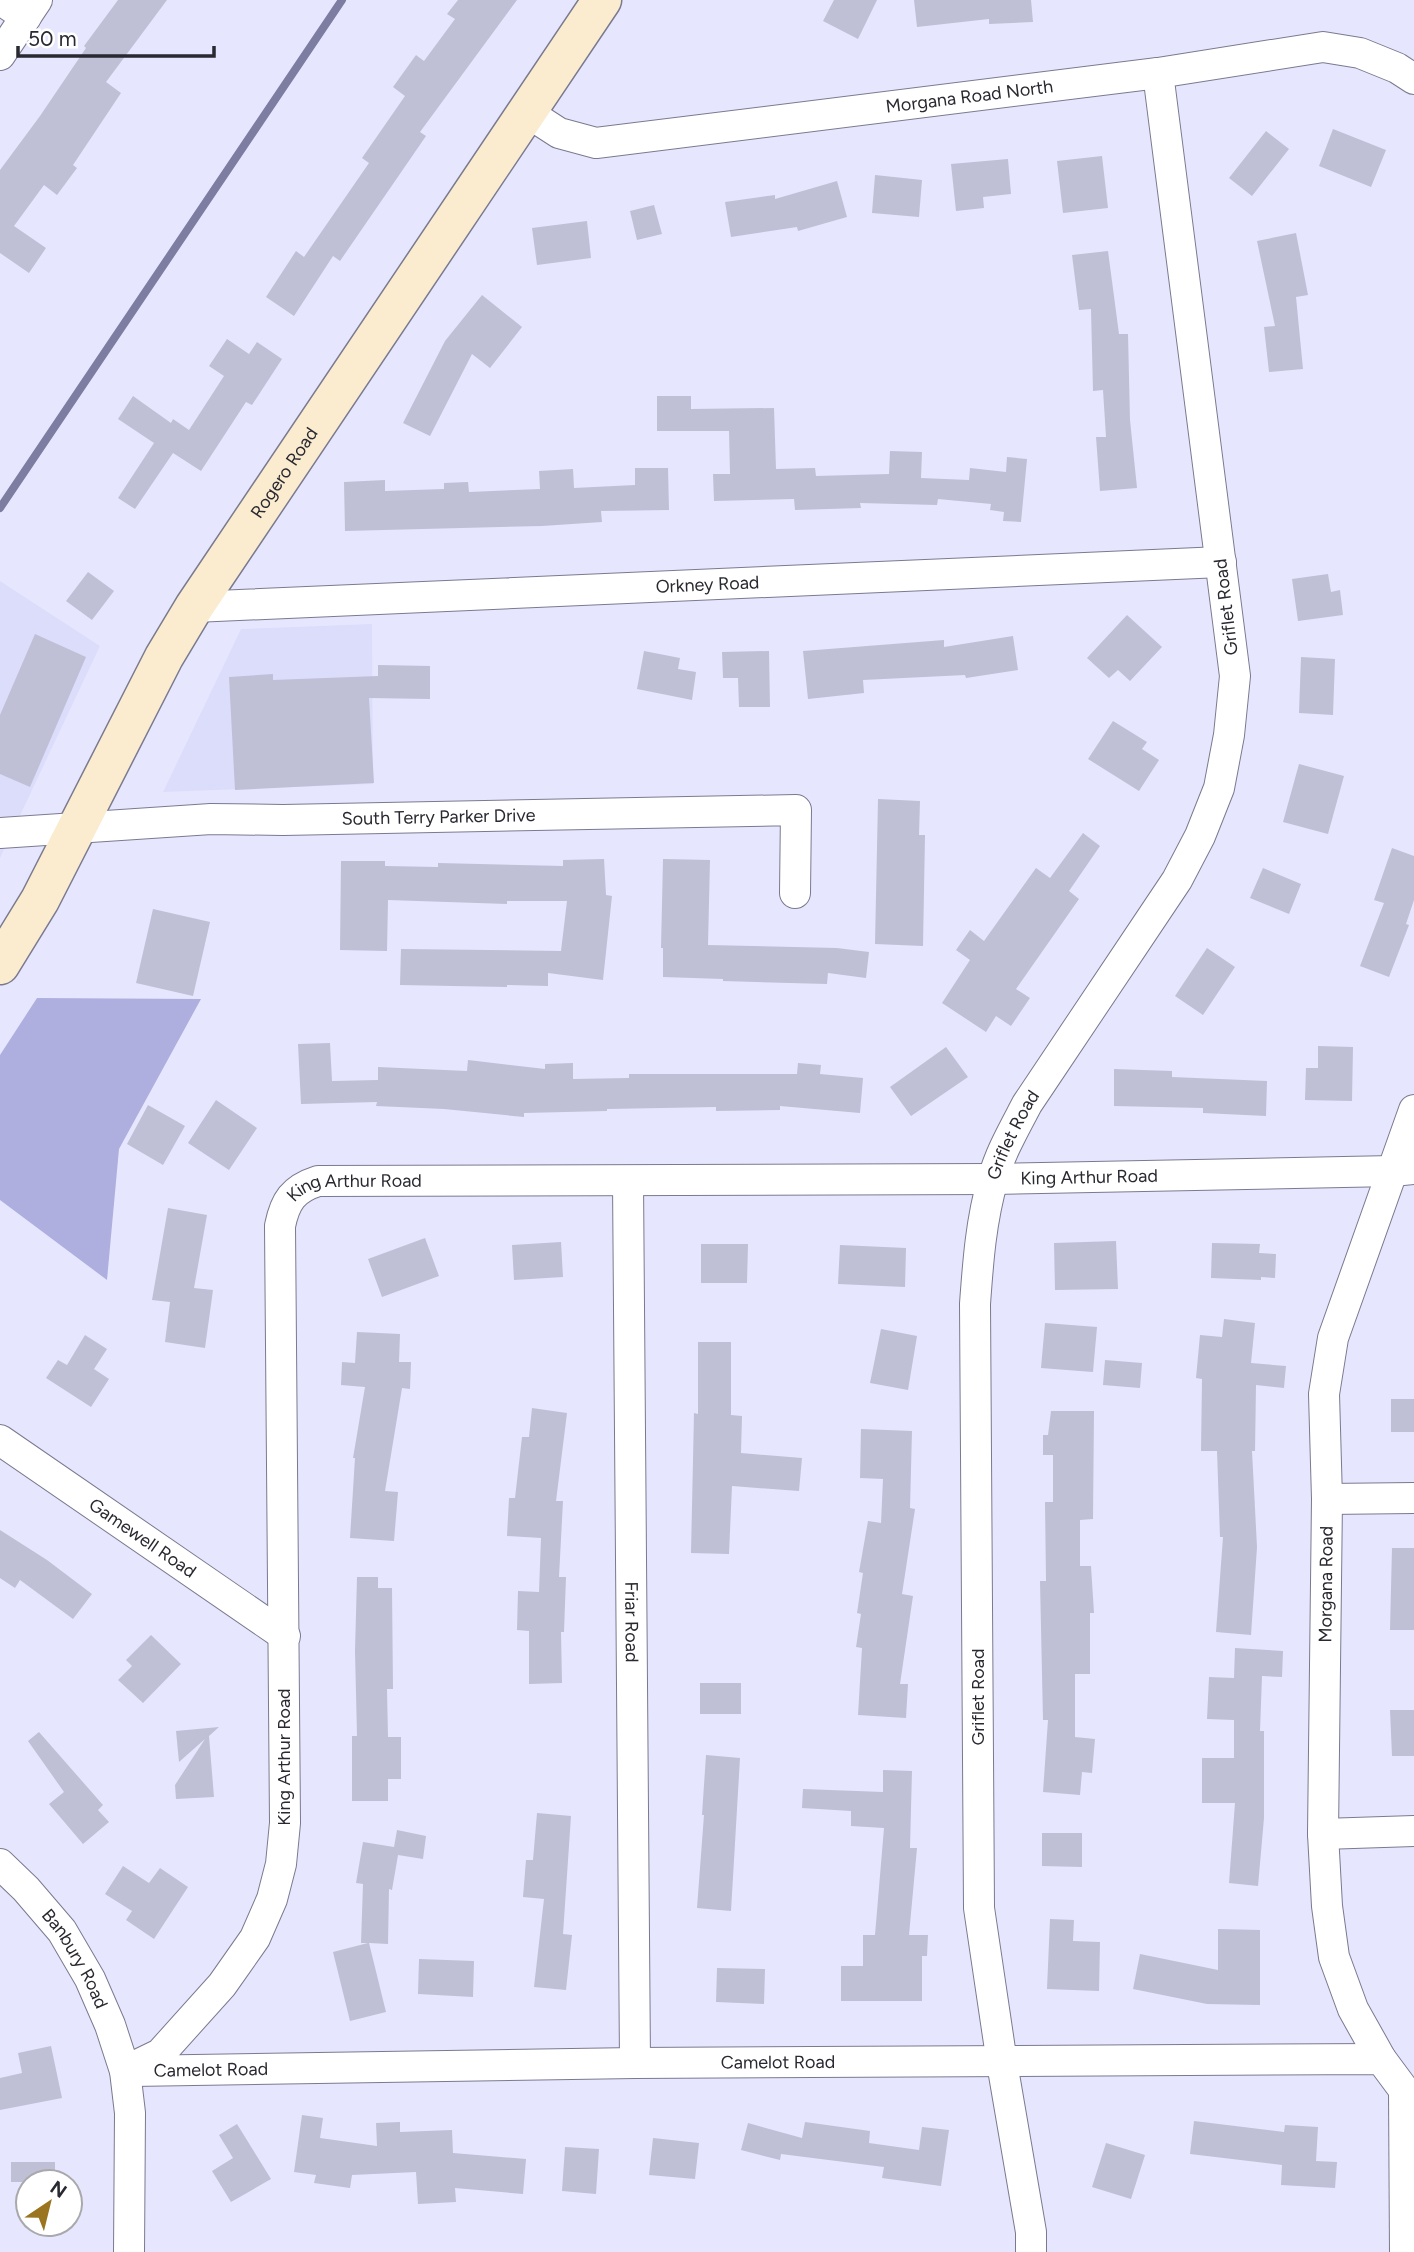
<svg xmlns="http://www.w3.org/2000/svg" width="1414" height="2252" viewBox="0 0 1414 2252" font-family="Figtree,sans-serif">
  <style>
    .built { fill: #dcddfb }
    .forest { fill: #afafdf }
    .lines { fill: none; stroke-linecap: round; stroke-linejoin: round }
    .stream { stroke: #7d7da1; stroke-width: 8 }
    .building { fill: #bfbfd6 }
    .minor-casing { stroke: #7a7a8f; stroke-width: 32 }
    .secondary-casing { stroke: #7a7a8f; stroke-width: 41 }
    .minor { stroke: #fff; stroke-width: 30 }
    .secondary { stroke: #fbecd0; stroke-width: 38 }
    .labels { text-anchor: middle; stroke-width: 5; stroke-linejoin: round; paint-order: stroke }
    .street-label { font-size: 18px; fill: #292931; stroke: #fff }
  </style>
  <rect width="100%" height="100%" fill="#e6e7fe"/>
  <path class="built" d="M 0,581 L 100,646 L 0,858 Z
    M 372,624 L 373,784 L 163,792 L 241,629 Z"/>
  <path class="forest" d="M 37,998 L 201,999 L 119,1149 L 107,1280 L 0,1200 L 0,1055 Z"/>
  <g class="lines">
    <path class="stream" d="M 0,508 L 342,0"/>
  </g>
  <path class="building" d="M 118,0 L 167,0 L 106,82 L 121,93 L 73,165 L 77,168 L 57,195 L 44,185 L 14,226 L 46,248 L 29,273 L 0,253 L 0,170 L 40,116 L 86,48 L 84,46 Z
    M 458,0 L 517,0 L 420,132 L 426,136 L 340,261 L 333,256 L 294,316 L 266,297 L 296,251 L 304,257 L 369,163 L 362,158 L 405,96 L 393,87 L 416,55 L 424,61 L 455,19 L 447,14 Z
    M 834,0 L 877,0 L 858,39 L 823,21 Z
    M 914,0 L 1031,0 L 1033,22 L 989,24 L 989,19 L 917,27 Z
    M 1333,129 L 1386,150 L 1371,187 L 1319,166 Z
    M 1266,131 L 1289,149 L 1252,196 L 1229,178 Z
    M 1102,156 L 1108,208 L 1063,213 L 1057,161 Z
    M 1008,159 L 1011,194 L 983,197 L 984,208 L 956,211 L 951,164 Z
    M 875,175 L 922,180 L 919,217 L 872,213 Z
    M 837,181 L 847,217 L 798,231 L 797,227 L 731,237 L 725,202 L 775,195 L 775,199 Z
    M 654,205 L 662,234 L 637,240 L 630,211 Z
    M 587,221 L 591,258 L 537,265 L 532,228 Z
    M 1296,233 L 1308,295 L 1296,297 L 1303,369 L 1269,372 L 1264,327 L 1275,326 L 1257,241 Z
    M 1108,251 L 1119,334 L 1128,334 L 1130,420 L 1137,488 L 1100,491 L 1096,437 L 1106,437 L 1103,390 L 1093,391 L 1091,309 L 1079,310 L 1072,255 Z
    M 482,295 L 522,327 L 490,368 L 472,354 L 430,436 L 403,423 L 445,341 Z
    M 227,339 L 249,354 L 257,342 L 282,359 L 252,405 L 246,402 L 201,471 L 173,453 L 135,509 L 118,498 L 154,443 L 118,419 L 133,396 L 171,423 L 173,419 L 189,430 L 224,376 L 209,366 Z
    M 657,396 L 691,396 L 691,409 L 774,408 L 776,469 L 815,468 L 816,476 L 889,474 L 890,451 L 922,452 L 921,478 L 969,480 L 970,468 L 1006,472 L 1007,457 L 1027,459 L 1021,522 L 1003,521 L 1004,512 L 990,510 L 991,504 L 938,499 L 937,505 L 860,503 L 861,508 L 795,510 L 794,499 L 714,501 L 713,474 L 730,474 L 729,431 L 657,431 Z
    M 635,468 L 668,468 L 669,510 L 601,511 L 602,522 L 542,526 L 345,531 L 344,482 L 385,480 L 385,491 L 444,489 L 444,483 L 468,482 L 469,492 L 540,489 L 539,471 L 573,469 L 574,488 L 635,485 Z
    M 88,572 L 114,591 L 92,620 L 66,601 Z
    M 1328,574 L 1331,592 L 1340,590 L 1343,615 L 1298,621 L 1292,579 Z
    M 1127,615 L 1162,647 L 1130,681 L 1118,670 L 1109,678 L 1087,658 Z
    M 35,634 L 86,657 L 30,787 L 0,774 L 0,715 Z
    M 1013,636 L 1018,670 L 966,678 L 965,675 L 863,680 L 864,693 L 808,699 L 803,651 L 944,640 L 944,647 Z
    M 644,651 L 680,658 L 678,669 L 696,672 L 692,700 L 637,689 Z
    M 769,651 L 770,707 L 739,707 L 738,678 L 723,678 L 722,652 Z
    M 1301,657 L 1335,659 L 1333,715 L 1299,713 Z
    M 378,665 L 430,666 L 430,699 L 369,698 L 374,783 L 235,790 L 229,677 L 273,674 L 273,680 L 378,676 Z
    M 1113,721 L 1147,742 L 1142,749 L 1159,760 L 1139,791 L 1088,759 Z
    M 1299,764 L 1344,776 L 1328,834 L 1283,822 Z
    M 878,799 L 920,801 L 919,835 L 925,835 L 923,946 L 875,944 Z
    M 1083,833 L 1100,846 L 1069,891 L 1079,899 L 1016,989 L 1030,998 L 1011,1026 L 996,1016 L 986,1032 L 942,1003 L 970,960 L 956,950 L 970,930 L 984,941 L 1036,868 L 1050,878 Z
    M 1392,848 L 1414,856 L 1414,900 L 1406,924 L 1409,925 L 1389,977 L 1360,966 L 1384,903 L 1374,900 Z
    M 604,859 L 606,895 L 612,896 L 603,980 L 548,973 L 548,986 L 507,985 L 507,987 L 400,985 L 401,949 L 561,951 L 567,901 L 507,901 L 507,904 L 388,900 L 387,951 L 340,950 L 341,861 L 385,861 L 385,866 L 438,867 L 438,863 L 563,866 L 563,860 Z
    M 663,859 L 710,860 L 708,945 L 837,948 L 869,952 L 866,978 L 828,973 L 827,984 L 723,981 L 723,979 L 663,977 L 663,948 L 661,948 Z
    M 1263,868 L 1301,884 L 1289,914 L 1250,898 Z
    M 153,909 L 210,922 L 193,996 L 136,983 Z
    M 1207,948 L 1235,967 L 1203,1015 L 1175,996 Z
    M 330,1043 L 332,1081 L 378,1080 L 378,1067 L 467,1071 L 468,1060 L 545,1069 L 545,1064 L 573,1063 L 573,1079 L 629,1078 L 629,1074 L 797,1074 L 798,1063 L 821,1065 L 820,1074 L 863,1078 L 860,1113 L 780,1106 L 780,1110 L 716,1111 L 716,1107 L 607,1109 L 607,1111 L 524,1113 L 524,1117 L 444,1109 L 376,1106 L 377,1102 L 301,1104 L 298,1044 Z
    M 1318,1046 L 1353,1047 L 1352,1101 L 1305,1100 L 1306,1068 L 1318,1068 Z
    M 946,1047 L 968,1077 L 911,1116 L 890,1087 Z
    M 1114,1069 L 1172,1071 L 1172,1077 L 1267,1081 L 1266,1116 L 1203,1113 L 1203,1108 L 1114,1106 Z
    M 216,1100 L 257,1128 L 229,1170 L 188,1143 Z
    M 148,1105 L 185,1126 L 163,1165 L 127,1144 Z
    M 168,1208 L 207,1215 L 194,1288 L 213,1290 L 205,1348 L 165,1342 L 170,1302 L 152,1300 Z
    M 425,1238 L 439,1276 L 382,1297 L 368,1259 Z
    M 1116,1241 L 1118,1289 L 1055,1290 L 1054,1243 Z
    M 561,1242 L 563,1277 L 514,1280 L 512,1245 Z
    M 1212,1243 L 1260,1244 L 1259,1253 L 1276,1254 L 1275,1278 L 1261,1277 L 1261,1280 L 1211,1278 Z
    M 701,1244 L 748,1244 L 747,1283 L 701,1283 Z
    M 840,1245 L 906,1248 L 905,1287 L 838,1284 Z
    M 1224,1319 L 1255,1323 L 1251,1363 L 1286,1366 L 1284,1388 L 1256,1385 L 1255,1451 L 1252,1451 L 1257,1547 L 1251,1635 L 1216,1632 L 1223,1537 L 1220,1537 L 1217,1451 L 1201,1451 L 1202,1379 L 1196,1378 L 1200,1335 L 1222,1337 Z
    M 1045,1323 L 1097,1327 L 1093,1372 L 1041,1368 Z
    M 881,1329 L 917,1336 L 908,1390 L 870,1383 Z
    M 357,1332 L 400,1334 L 399,1362 L 411,1362 L 410,1389 L 402,1388 L 385,1491 L 398,1492 L 394,1541 L 350,1538 L 355,1458 L 353,1458 L 365,1387 L 341,1385 L 342,1362 L 355,1363 Z
    M 85,1335 L 107,1349 L 94,1369 L 109,1379 L 91,1407 L 46,1378 L 58,1360 L 67,1365 Z
    M 698,1342 L 731,1342 L 731,1415 L 742,1416 L 741,1453 L 802,1458 L 799,1491 L 732,1486 L 729,1554 L 691,1553 L 694,1413 L 698,1414 Z
    M 1105,1360 L 1142,1363 L 1140,1388 L 1103,1385 Z
    M 1391,1399 L 1414,1399 L 1414,1432 L 1391,1432 Z
    M 532,1408 L 567,1413 L 556,1501 L 563,1501 L 559,1577 L 566,1577 L 564,1632 L 561,1632 L 562,1683 L 529,1684 L 529,1631 L 517,1630 L 518,1591 L 539,1592 L 541,1538 L 507,1536 L 509,1498 L 515,1498 L 522,1437 L 529,1437 Z
    M 1051,1411 L 1094,1411 L 1093,1519 L 1080,1520 L 1080,1566 L 1091,1566 L 1094,1613 L 1090,1613 L 1090,1674 L 1075,1674 L 1075,1737 L 1095,1739 L 1092,1773 L 1082,1772 L 1080,1795 L 1043,1792 L 1048,1720 L 1043,1720 L 1040,1581 L 1046,1581 L 1045,1502 L 1053,1502 L 1053,1455 L 1043,1455 L 1043,1435 L 1048,1435 Z
    M 861,1429 L 912,1431 L 910,1508 L 915,1509 L 902,1594 L 913,1596 L 900,1684 L 908,1684 L 906,1718 L 858,1715 L 862,1648 L 856,1647 L 861,1614 L 857,1613 L 863,1573 L 859,1572 L 868,1521 L 881,1523 L 883,1479 L 860,1478 Z
    M 0,1530 L 47,1560 L 92,1594 L 73,1619 L 20,1580 L 15,1588 L 0,1578 Z
    M 1392,1548 L 1414,1548 L 1414,1630 L 1390,1630 Z
    M 357,1577 L 378,1577 L 378,1588 L 392,1588 L 393,1689 L 387,1689 L 388,1737 L 401,1737 L 401,1779 L 388,1779 L 388,1801 L 352,1801 L 352,1736 L 357,1736 L 355,1651 Z
    M 151,1635 L 181,1664 L 143,1703 L 118,1680 L 132,1666 L 126,1660 Z
    M 1235,1648 L 1283,1651 L 1282,1677 L 1262,1676 L 1260,1731 L 1264,1731 L 1264,1818 L 1258,1886 L 1229,1883 L 1235,1803 L 1202,1803 L 1202,1758 L 1234,1758 L 1234,1720 L 1207,1719 L 1209,1677 L 1234,1678 Z
    M 700,1683 L 741,1683 L 741,1714 L 700,1714 Z
    M 1390,1710 L 1414,1710 L 1414,1756 L 1392,1756 Z
    M 219,1727 L 209,1736 L 214,1797 L 176,1799 L 175,1785 L 205,1739 L 179,1762 L 176,1731 Z
    M 39,1732 L 103,1805 L 98,1810 L 109,1822 L 83,1844 L 49,1804 L 64,1792 L 28,1741 Z
    M 706,1755 L 740,1758 L 731,1911 L 697,1908 L 704,1815 L 702,1815 Z
    M 883,1770 L 912,1771 L 910,1848 L 917,1848 L 909,1935 L 928,1935 L 927,1956 L 922,1956 L 922,2001 L 841,2001 L 841,1966 L 863,1966 L 863,1935 L 875,1935 L 884,1828 L 851,1826 L 851,1811 L 802,1808 L 803,1789 L 883,1792 Z
    M 537,1813 L 571,1816 L 563,1934 L 572,1935 L 566,1990 L 534,1987 L 544,1899 L 523,1897 L 526,1860 L 533,1860 Z
    M 397,1830 L 426,1836 L 423,1859 L 398,1855 L 392,1890 L 389,1889 L 388,1944 L 369,1943 L 386,2012 L 350,2021 L 333,1952 L 368,1943 L 361,1943 L 363,1884 L 356,1883 L 363,1842 L 394,1847 Z
    M 1042,1833 L 1082,1833 L 1082,1867 L 1042,1866 Z
    M 123,1866 L 149,1883 L 160,1868 L 188,1887 L 154,1939 L 126,1920 L 132,1911 L 105,1894 Z
    M 1050,1919 L 1074,1920 L 1073,1941 L 1100,1942 L 1099,1991 L 1047,1989 Z
    M 1218,1929 L 1260,1930 L 1260,2005 L 1207,2004 L 1133,1989 L 1140,1954 L 1218,1970 Z
    M 419,1959 L 474,1961 L 473,1997 L 418,1994 Z
    M 717,1968 L 765,1969 L 764,2004 L 716,2002 Z
    M 51,2046 L 62,2098 L 0,2110 L 0,2078 L 22,2073 L 18,2053 Z
    M 302,2115 L 323,2118 L 320,2138 L 377,2146 L 376,2123 L 400,2122 L 400,2132 L 452,2130 L 453,2153 L 526,2159 L 523,2194 L 455,2188 L 456,2202 L 418,2204 L 416,2172 L 352,2175 L 350,2188 L 314,2183 L 316,2175 L 294,2172 Z
    M 1194,2121 L 1284,2132 L 1285,2125 L 1318,2127 L 1316,2161 L 1337,2162 L 1335,2188 L 1281,2185 L 1282,2165 L 1190,2154 Z
    M 805,2122 L 870,2131 L 869,2143 L 919,2150 L 922,2127 L 949,2130 L 941,2186 L 882,2178 L 884,2167 L 781,2154 L 780,2160 L 741,2150 L 748,2123 L 802,2138 Z
    M 237,2124 L 271,2179 L 231,2202 L 212,2171 L 233,2158 L 219,2135 Z
    M 653,2138 L 699,2143 L 695,2179 L 649,2175 Z
    M 1106,2143 L 1145,2155 L 1131,2199 L 1092,2187 Z
    M 565,2147 L 599,2149 L 596,2194 L 562,2191 Z
    M 11,2162 L 55,2162 L 55,2182 L 11,2182 Z"/>
  <g class="lines">
    <defs>
      <g id="minor">
        <path d="M 1,0 L 26,17"/>
        <path d="M 0,55 L 37,0"/>
        <path id="s1" d="M 525,111 L 559,133 L 596,143 L 1158,73 L 1323,47 L 1360,53 L 1397,68 L 1414,79"/>
        <path id="s2" d="M 194,607 L 1221,562"/>
        <path id="s3" d="M 0,833 L 211,819 L 283,820 L 796,810 L 795,893"/>
        <path id="s4" d="M 628,1181 L 635,2063"/>
        <path id="s5" d="M 0,1440 L 285,1636"/>
        <path d="M 1327,1499 L 1414,1498"/>
        <path d="M 1323,1834 L 1414,1831"/>
        <path id="s6" d="M 0,1864 L 26,1889 L 62,1931 L 90,1979 L 110,2025 L 125,2071 L 130,2113 L 129,2252"/>
        <path id="s7" d="M 1381,2059 L 1353,2009 L 1334,1957 L 1327,1906 L 1323,1834 L 1327,1499 L 1324,1394 L 1333,1338 L 1414,1110"/>
        <path id="s8" d="M 125,2071 L 160,2054 L 222,1985 L 255,1938 L 272,1899 L 281,1864 L 285,1823 L 280,1226 C 285,1201 293,1189 318,1181 L 993,1179 L 1393,1171 L 1414,1169"/>
        <path id="s9" d="M 132,2071 L 635,2063 L 1381,2059 L 1404,2090 L 1414,2097"/>
        <path d="M 1404,2090 L 1405,2252"/>
        <path id="s10" d="M 1031,2252 L 1031,2232 L 1002,2063 L 979,1908 L 975,1304 C 978,1262 981,1220 993,1179 C 1000,1153 1014,1129 1027,1104 L 1177,880 L 1200,836 L 1219,788 L 1229,735 L 1235,676 L 1158,73"/>
      </g>
      <g id="secondary">
        <path id="s11" d="M 0,965 L 40,900 L 164,657 L 194,607 L 602,0"/>
      </g>
    </defs>
    <use href="#minor" class="minor-casing"/>
    <use href="#secondary" class="secondary-casing"/>
    <use href="#minor" class="minor"/>
    <use href="#secondary" class="secondary"/>
  </g>
  <g class="labels">
    <g class="street-label">
      <text dy="6" stroke="none"><textPath href="#s1" startOffset="455">Morgana Road North</textPath></text>
      <text dy="6" stroke="none"><textPath href="#s11" startOffset="569">Rogero Road</textPath></text>
      <text dy="6" stroke="none"><textPath href="#s2" startOffset="514">Orkney Road</textPath></text>
      <text transform="translate(1226 607) rotate(-97)" y="6">Griflet Road</text>
      <text dy="6" stroke="none"><textPath href="#s3" startOffset="439">South Terry Parker Drive</textPath></text>
      <text dy="6" stroke="none"><textPath href="#s10" startOffset="1127">Griflet Road</textPath></text>
      <text dy="6" stroke="none"><textPath href="#s8" startOffset="1740">King Arthur Road</textPath></text>
      <text dy="6" stroke="none"><textPath href="#s8" startOffset="1004">King Arthur Road</textPath></text>
      <text dy="6" stroke="none"><textPath href="#s5" startOffset="173">Gamewell Road</textPath></text>
      <text dy="6" stroke="none"><textPath href="#s7" startOffset="486">Morgana Road</textPath></text>
      <text dy="6" stroke="none"><textPath href="#s4" startOffset="441">Friar Road</textPath></text>
      <text transform="translate(978 1697) rotate(-90)" y="6">Griflet Road</text>
      <text transform="translate(284 1757) rotate(-90)" y="6">King Arthur Road</text>
      <text dy="6" stroke="none"><textPath href="#s6" startOffset="122">Banbury Road</textPath></text>
      <text dy="6" stroke="none"><textPath href="#s9" startOffset="646">Camelot Road</textPath></text>
      <text dy="6" stroke="none"><textPath href="#s9" startOffset="79">Camelot Road</textPath></text>
    </g>
  </g>
  <g transform="translate(49 2203) rotate(35)"><circle r="33" fill="#ffffff" stroke="#a9a9ad" stroke-width="2"/>
  <path d="M0-5L12 26L0 18L-12 26Z" fill="#9a741f"/>
  <text y="-10" font-size="19" font-weight="bold" text-anchor="middle" fill="#292931">N</text>
  </g>
  <path d="M18 46v10h196v-10" fill="none" stroke="#292931" stroke-width="3.5"/>
  <text x="28" y="46" font-size="21" fill="#292931" stroke="#ffffff" stroke-width="5" paint-order="stroke">50 m</text>
</svg>
